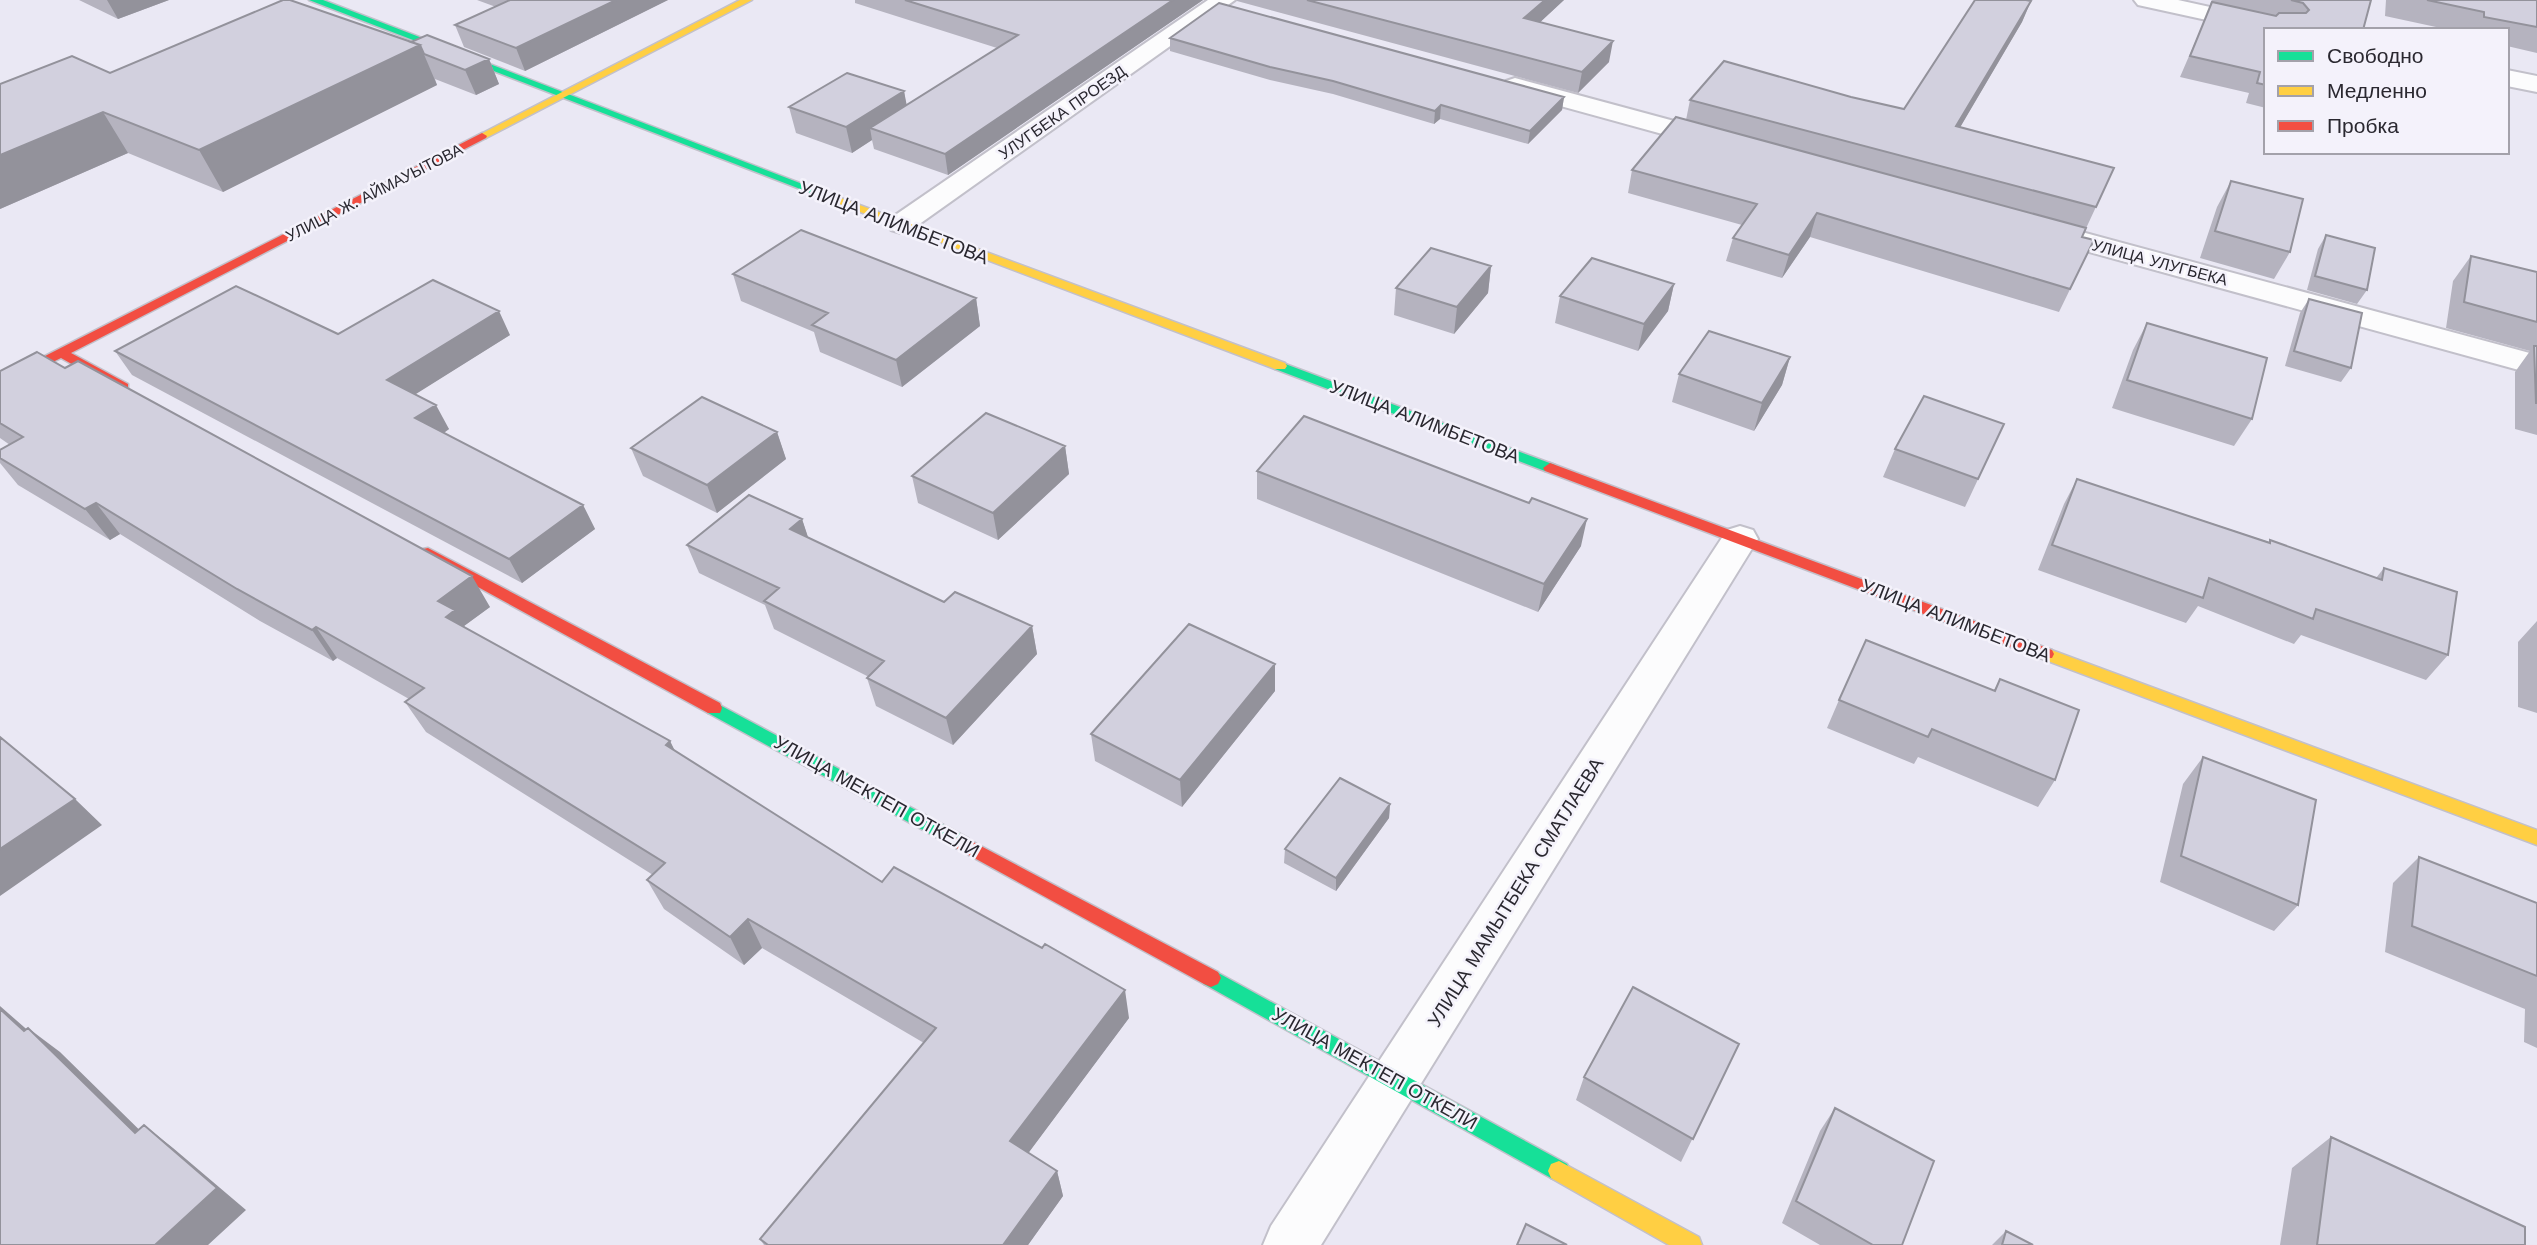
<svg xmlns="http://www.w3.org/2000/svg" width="2537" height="1245" viewBox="0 0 2537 1245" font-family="'Work Sans',sans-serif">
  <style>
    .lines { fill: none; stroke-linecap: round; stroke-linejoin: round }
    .street-casing { stroke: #c2c0ca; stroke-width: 4 }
    .fast-casing { stroke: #c2c0ca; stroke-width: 3 }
    .slow-casing { stroke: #c2c0ca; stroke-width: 3 }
    .jam-casing { stroke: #c2c0ca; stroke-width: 3 }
    .street { fill: #fcfcfd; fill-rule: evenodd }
    .fast { fill: #16e098; fill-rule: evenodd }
    .slow { fill: #ffcf43; fill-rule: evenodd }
    .jam { fill: #f24e42; fill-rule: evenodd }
    .wall { fill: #b5b3bf }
    .shaded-wall { fill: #93929b }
    .building { fill: #d2d0de; stroke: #93929b; stroke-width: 2 }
    .labels { text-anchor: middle; stroke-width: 5; stroke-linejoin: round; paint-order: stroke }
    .far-street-label { font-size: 16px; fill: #2a2830; stroke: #f4f2fb }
    .street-label { font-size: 19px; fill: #2a2830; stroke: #f4f2fb }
  </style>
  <rect width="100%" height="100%" fill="#eae8f4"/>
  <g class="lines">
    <defs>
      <path id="street" d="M 1208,0 L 1235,0 L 911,230 L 901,233 L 891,230 L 887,224 L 891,218 Z
        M 2134,0 L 2178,0 L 2292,25 L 2296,30 L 2266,30 L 2266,33 L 2138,5 Z
        M 2507,70 L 2537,76 L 2537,92 L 2507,86 Z
        M 1515,78 L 1726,135 L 1730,141 L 1726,147 L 1717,149 L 1506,91 L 1502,86 L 1506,81 Z
        M 2041,221 L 2537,355 L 2537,375 L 2031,236 L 2027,230 L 2031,224 Z
        M 1740,526 L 1753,530 L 1758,539 L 1321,1245 L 1263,1245 L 1271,1226 L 1727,530 Z"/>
      <path id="fast" d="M 309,0 L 323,0 L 844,200 L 834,202 Z
        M 1280,362 L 1555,465 L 1557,468 L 1555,471 L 1545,471 L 1275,369 L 1275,363 Z
        M 714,702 L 968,838 L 971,843 L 968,848 L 962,850 L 956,848 L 708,713 L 706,708 L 708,703 Z
        M 1211,969 L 1567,1164 L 1570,1171 L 1567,1178 L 1559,1181 L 1551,1178 L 1204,984 L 1201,978 L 1204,972 Z"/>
      <path id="slow" d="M 740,0 L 752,0 L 486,138 L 477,136 Z
        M 838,197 L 1285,363 L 1287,366 L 1285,369 L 1275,369 L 834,202 L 834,198 Z
        M 2046,648 L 2537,830 L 2537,845 L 2040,658 L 2038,654 L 2040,650 Z
        M 1559,1161 L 1699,1237 L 1702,1245 L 1669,1245 L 1551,1178 L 1548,1171 L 1551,1164 Z"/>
      <path id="jam" d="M 482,133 L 487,136 L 486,138 L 71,353 L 128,384 L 128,390 L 118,390 L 61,358 L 0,388 L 0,379 Z
        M 1550,463 L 2052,650 L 2054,654 L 2052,658 L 2040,658 L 1545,471 L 1543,468 Z
        M 428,548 L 720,703 L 722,708 L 720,713 L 708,713 L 423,557 L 420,553 L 423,549 Z
        M 962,836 L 1218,972 L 1221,978 L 1218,984 L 1211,987 L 1204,984 L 956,848 L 953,843 L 956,838 Z"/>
    </defs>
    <use href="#street" class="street-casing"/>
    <use href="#fast" class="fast-casing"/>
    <use href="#slow" class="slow-casing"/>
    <use href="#jam" class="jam-casing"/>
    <use href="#street" class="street"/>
    <use href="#fast" class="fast"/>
    <use href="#slow" class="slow"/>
    <use href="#jam" class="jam"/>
  </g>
  <path class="wall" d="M 79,0 L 169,0 L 118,19 Z
    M 477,0 L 668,0 L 525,71 L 464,47 L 455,25 L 496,7 Z
    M 855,0 L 1203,0 L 948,175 L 874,149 L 872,140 L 852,153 L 796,133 L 789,107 L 904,91 L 906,105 L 997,48 L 855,3 Z
    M 1236,0 L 1564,0 L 1540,22 L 1609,62 L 1578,93 L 1237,1 Z
    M 2212,0 L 2371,0 L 2266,30 L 2266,108 L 2246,103 L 2249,93 L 2180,77 L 2211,5 L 2210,4 Z
    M 2386,0 L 2537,0 L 2537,53 L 2507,46 L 2507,30 L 2450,30 L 2385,16 Z
    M 2031,1 L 2022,22 L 1960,127 L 2114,168 L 2082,237 L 2094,240 L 2059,312 L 1810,237 L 1782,278 L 1726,261 L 1733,238 L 1742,225 L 1628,193 L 1632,170 L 1686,120 L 1690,100 L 1851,97 L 1904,109 Z
    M 1170,38 L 1564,97 L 1562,110 L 1528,144 L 1440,119 L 1434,124 L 1333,94 L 1270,80 L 1170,51 Z
    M 411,42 L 489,59 L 499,84 L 476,95 L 435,79 L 437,85 L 223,192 L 128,153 L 0,209 L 0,84 Z
    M 2231,181 L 2290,252 L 2274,279 L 2200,258 L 2217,207 Z
    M 2326,235 L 2367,290 L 2357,304 L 2307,290 L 2318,249 Z
    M 2471,256 L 2537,272 L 2537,435 L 2515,429 L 2515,372 L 2530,351 L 2446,328 L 2453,281 Z
    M 1491,266 L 1488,293 L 1454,334 L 1394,315 L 1396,288 Z
    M 733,274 L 976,298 L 980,326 L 902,387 L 820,352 L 814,332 L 741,301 Z
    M 1674,284 L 1668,311 L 1638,351 L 1555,323 L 1560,296 Z
    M 2309,299 L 2351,368 L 2341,382 L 2285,366 L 2300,313 Z
    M 2147,323 L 2252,419 L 2234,446 L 2112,408 L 2133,350 Z
    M 338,334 L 510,335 L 415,394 L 449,429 L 444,433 L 583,505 L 595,529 L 522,583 L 132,375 L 115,351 Z
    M 1790,357 L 1782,385 L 1754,431 L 1672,402 L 1679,374 Z
    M 65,368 L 490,607 L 464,626 L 465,628 L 670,741 L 675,751 L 882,882 L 1129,1018 L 1028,1153 L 1057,1171 L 1063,1196 L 1028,1245 L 764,1245 L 760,1239 L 924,1043 L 762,948 L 744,965 L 664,909 L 647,880 L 653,875 L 426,732 L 405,702 L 409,699 L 337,658 L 333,661 L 260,621 L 120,534 L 110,540 L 18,485 L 0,463 L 0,450 L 10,445 L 0,438 L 0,371 Z
    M 2004,424 L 1965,507 L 1883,477 L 1895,449 Z
    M 777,432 L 786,459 L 717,513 L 643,476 L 631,448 Z
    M 1065,446 L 1069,474 L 998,540 L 918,503 L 912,476 Z
    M 1257,471 L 1529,503 L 1581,546 L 1538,612 L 1257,499 Z
    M 2077,479 L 2269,542 L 2270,540 L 2376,578 L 2384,568 L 2448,655 L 2426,680 L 2301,635 L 2294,644 L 2198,606 L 2186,623 L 2038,570 L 2064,504 Z
    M 802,519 L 808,538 L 944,602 L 1032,626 L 1037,654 L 953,745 L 876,706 L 867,678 L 869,677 L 774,629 L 765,605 L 699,573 L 687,545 Z
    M 2537,621 L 2537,713 L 2518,707 L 2518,642 Z
    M 2000,679 L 2055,780 L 2038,807 L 1918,757 L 1914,764 L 1827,728 L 1839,700 L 1994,690 Z
    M 1275,691 L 1182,807 L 1095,761 L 1091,734 Z
    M 2203,757 L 2298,905 L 2274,931 L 2160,882 L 2183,784 Z
    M 1390,804 L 1389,818 L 1336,891 L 1284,863 L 1285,849 Z
    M 2419,857 L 2537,903 L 2537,1048 L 2524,1042 L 2525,1009 L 2385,952 L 2393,883 Z
    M 1739,1044 L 1681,1162 L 1576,1100 L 1584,1077 Z
    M 1835,1108 L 1902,1245 L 1820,1245 L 1782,1223 L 1820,1131 Z
    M 2331,1137 L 2525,1245 L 2280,1245 L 2292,1168 Z
    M 2006,1231 L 2033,1245 L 1992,1245 Z"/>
  <path class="shaded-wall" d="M 107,0 L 169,0 L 118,19 Z
    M 616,0 L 668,0 L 525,71 L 516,48 Z
    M 1173,0 L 1203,0 L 948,175 L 945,154 Z
    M 1545,0 L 1564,0 L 1522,39 L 1524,18 Z
    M 2031,1 L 2022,22 L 1948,148 L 1956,126 Z
    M 1613,41 L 1609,62 L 1578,93 L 1582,72 Z
    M 420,45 L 437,85 L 223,192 L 199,150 Z
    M 489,59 L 499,84 L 476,95 L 465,70 Z
    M 904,91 L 909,117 L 870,128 L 872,140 L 852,153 L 846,127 Z
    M 1564,97 L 1562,110 L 1528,144 L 1530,131 Z
    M 1441,105 L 1440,119 L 1434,124 L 1435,111 Z
    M 103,112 L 128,153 L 0,209 L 0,155 Z
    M 1817,213 L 1810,237 L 1782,278 L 1789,255 Z
    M 1491,266 L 1488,293 L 1454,334 L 1457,307 Z
    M 1674,284 L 1668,311 L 1638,351 L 1644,324 Z
    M 976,298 L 980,326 L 902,387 L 896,360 Z
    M 499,311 L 510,335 L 400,404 L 387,380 Z
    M 1790,357 L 1782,385 L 1754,431 L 1762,403 Z
    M 436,405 L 449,429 L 429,443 L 415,418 Z
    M 777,432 L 786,459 L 717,513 L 707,485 Z
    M 1065,446 L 1069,474 L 998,540 L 993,513 Z
    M 96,503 L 120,534 L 110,540 L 85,509 Z
    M 583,505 L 595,529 L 522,583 L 509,559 Z
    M 802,519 L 811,546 L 790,529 Z
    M 1587,519 L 1581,546 L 1538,612 L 1544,584 Z
    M 472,576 L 490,607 L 464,626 L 473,641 L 446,617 L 438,601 Z
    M 1032,626 L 1037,654 L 953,745 L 946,718 Z
    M 316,627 L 337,658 L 333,661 L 312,630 Z
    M 1275,664 L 1275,691 L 1182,807 L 1180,780 Z
    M 670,741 L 685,772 L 666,745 Z
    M 75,799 L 102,825 L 0,896 L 0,849 Z
    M 1390,804 L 1389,818 L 1336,891 L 1336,878 Z
    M 748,919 L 762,948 L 744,965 L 730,937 Z
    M 1125,990 L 1129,1018 L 1018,1167 L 1010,1141 Z
    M 0,1006 L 56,1055 L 24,1031 L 0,1009 Z
    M 28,1028 L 60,1052 L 165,1155 L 135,1133 Z
    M 144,1125 L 173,1148 L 246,1210 L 208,1245 L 155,1245 Z
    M 1057,1171 L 1063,1196 L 1028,1245 L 1003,1245 Z"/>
  <path class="building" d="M 283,0 L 290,0 L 420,45 L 199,150 L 103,112 L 0,155 L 0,84 L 72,56 L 110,73 Z
    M 510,0 L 616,0 L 516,48 L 455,25 Z
    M 905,0 L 1173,0 L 945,154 L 870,128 L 1018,35 Z
    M 1307,0 L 1545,0 L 1524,18 L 1613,41 L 1582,72 Z
    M 1975,0 L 2026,0 L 2031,1 L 1956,126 L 2114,168 L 2096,207 L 1690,100 L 1724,61 L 1851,97 L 1904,109 Z
    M 2291,0 L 2371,0 L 2363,30 L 2266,30 L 2266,85 L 2257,83 L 2260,72 L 2190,56 L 2212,2 L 2276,16 L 2279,13 L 2306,13 L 2309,10 L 2303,3 Z
    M 2427,0 L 2537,0 L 2537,27 L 2484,17 L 2484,12 Z
    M 1219,3 L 1564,97 L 1530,131 L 1441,105 L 1435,111 L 1333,81 L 1270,67 L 1170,38 Z
    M 427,35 L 489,59 L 465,70 L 424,54 L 420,45 L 411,42 Z
    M 847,73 L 904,91 L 846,127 L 789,107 Z
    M 1676,117 L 2086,228 L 2082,237 L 2094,240 L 2070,289 L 1817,213 L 1789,255 L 1733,238 L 1757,204 L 1632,170 Z
    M 2231,181 L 2303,199 L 2290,252 L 2215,231 Z
    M 801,230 L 976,298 L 896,360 L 812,325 L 828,313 L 733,274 Z
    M 2326,235 L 2375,248 L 2367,290 L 2315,276 Z
    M 1431,248 L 1491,266 L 1457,307 L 1396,288 Z
    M 2471,256 L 2537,272 L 2537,322 L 2464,302 Z
    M 1592,258 L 1674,284 L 1644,324 L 1560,296 Z
    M 433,280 L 499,311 L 387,380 L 436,405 L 415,418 L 583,505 L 509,559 L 115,351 L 236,286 L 338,334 Z
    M 2309,299 L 2362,313 L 2351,368 L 2294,351 Z
    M 2147,323 L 2267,358 L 2252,419 L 2127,380 Z
    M 1709,331 L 1790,357 L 1762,403 L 1679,374 Z
    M 2534,346 L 2537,346 L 2537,403 L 2536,403 Z
    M 37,352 L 65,368 L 78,361 L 472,576 L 438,601 L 455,610 L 446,617 L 670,741 L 666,745 L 882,882 L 894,867 L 1042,948 L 1045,944 L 1125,990 L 1010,1141 L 1057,1171 L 1003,1245 L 768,1245 L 760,1239 L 936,1028 L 748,919 L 730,937 L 647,880 L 665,863 L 405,702 L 424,688 L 316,627 L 312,630 L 237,589 L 96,503 L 85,509 L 0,458 L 0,450 L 23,437 L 0,423 L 0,371 Z
    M 1924,396 L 2004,424 L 1978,479 L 1895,449 Z
    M 702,397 L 777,432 L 707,485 L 631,448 Z
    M 986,413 L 1065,446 L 993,513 L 912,476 Z
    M 1304,416 L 1529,503 L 1532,498 L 1587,519 L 1544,584 L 1257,471 Z
    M 2077,479 L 2270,543 L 2270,540 L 2382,580 L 2384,568 L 2457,592 L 2448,655 L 2316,609 L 2313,619 L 2209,578 L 2203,598 L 2052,545 Z
    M 749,495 L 802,519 L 790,529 L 944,602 L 955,592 L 1032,626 L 946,718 L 867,678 L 884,661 L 764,601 L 779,588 L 687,545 Z
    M 1189,624 L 1275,664 L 1180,780 L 1091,734 Z
    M 1866,640 L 1995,691 L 2000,679 L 2079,710 L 2055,780 L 1932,729 L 1928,737 L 1839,700 Z
    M 0,737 L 75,799 L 0,849 Z
    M 2203,757 L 2316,800 L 2298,905 L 2181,856 Z
    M 1340,778 L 1390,804 L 1336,878 L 1285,849 Z
    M 2419,857 L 2537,903 L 2537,976 L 2412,926 Z
    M 1633,987 L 1739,1044 L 1693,1139 L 1584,1077 Z
    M 0,1009 L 24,1031 L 28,1028 L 135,1133 L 144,1125 L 217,1188 L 155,1245 L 0,1245 Z
    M 1835,1108 L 1934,1161 L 1902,1245 L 1873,1245 L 1796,1201 Z
    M 2331,1137 L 2525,1227 L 2525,1245 L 2317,1245 Z
    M 1526,1224 L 1567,1245 L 1517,1245 Z
    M 2006,1231 L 2033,1245 L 2002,1245 Z"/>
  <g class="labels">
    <g class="far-street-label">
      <text transform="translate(1062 112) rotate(-35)" y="6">УЛУГБЕКА ПРОЕЗД</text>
      <text transform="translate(374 192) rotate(-27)" y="6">УЛИЦА Ж. АЙМАУЫТОВА</text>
      <text transform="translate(2160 262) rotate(15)" y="6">УЛИЦА УЛУГБЕКА</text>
    </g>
    <g class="street-label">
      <text transform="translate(894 222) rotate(21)" y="7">УЛИЦА АЛИМБЕТОВА</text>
      <text transform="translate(1425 421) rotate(21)" y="7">УЛИЦА АЛИМБЕТОВА</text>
      <text transform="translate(1956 620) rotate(21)" y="7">УЛИЦА АЛИМБЕТОВА</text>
      <text transform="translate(877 796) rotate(29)" y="7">УЛИЦА МЕКТЕП ОТКЕЛИ</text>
      <text transform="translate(1515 892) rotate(-58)" y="7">УЛИЦА МАМЫТБЕКА СМАТЛАЕВА</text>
      <text transform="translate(1375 1068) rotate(29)" y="7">УЛИЦА МЕКТЕП ОТКЕЛИ</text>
    </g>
  </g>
  <rect x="2264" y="28" width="245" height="126" fill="#f4f2fb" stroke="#a3a1aa" stroke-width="2"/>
  <rect x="2278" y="51" width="35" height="10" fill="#16e098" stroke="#a3a1aa" stroke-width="2"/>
  <text x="2327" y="63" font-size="21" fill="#2a2830">Свободно</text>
  <rect x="2278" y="86" width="35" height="10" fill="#ffcf43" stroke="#a3a1aa" stroke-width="2"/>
  <text x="2327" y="98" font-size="21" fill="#2a2830">Медленно</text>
  <rect x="2278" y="121" width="35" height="10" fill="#f24e42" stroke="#a3a1aa" stroke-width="2"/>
  <text x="2327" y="133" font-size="21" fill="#2a2830">Пробка</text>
</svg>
